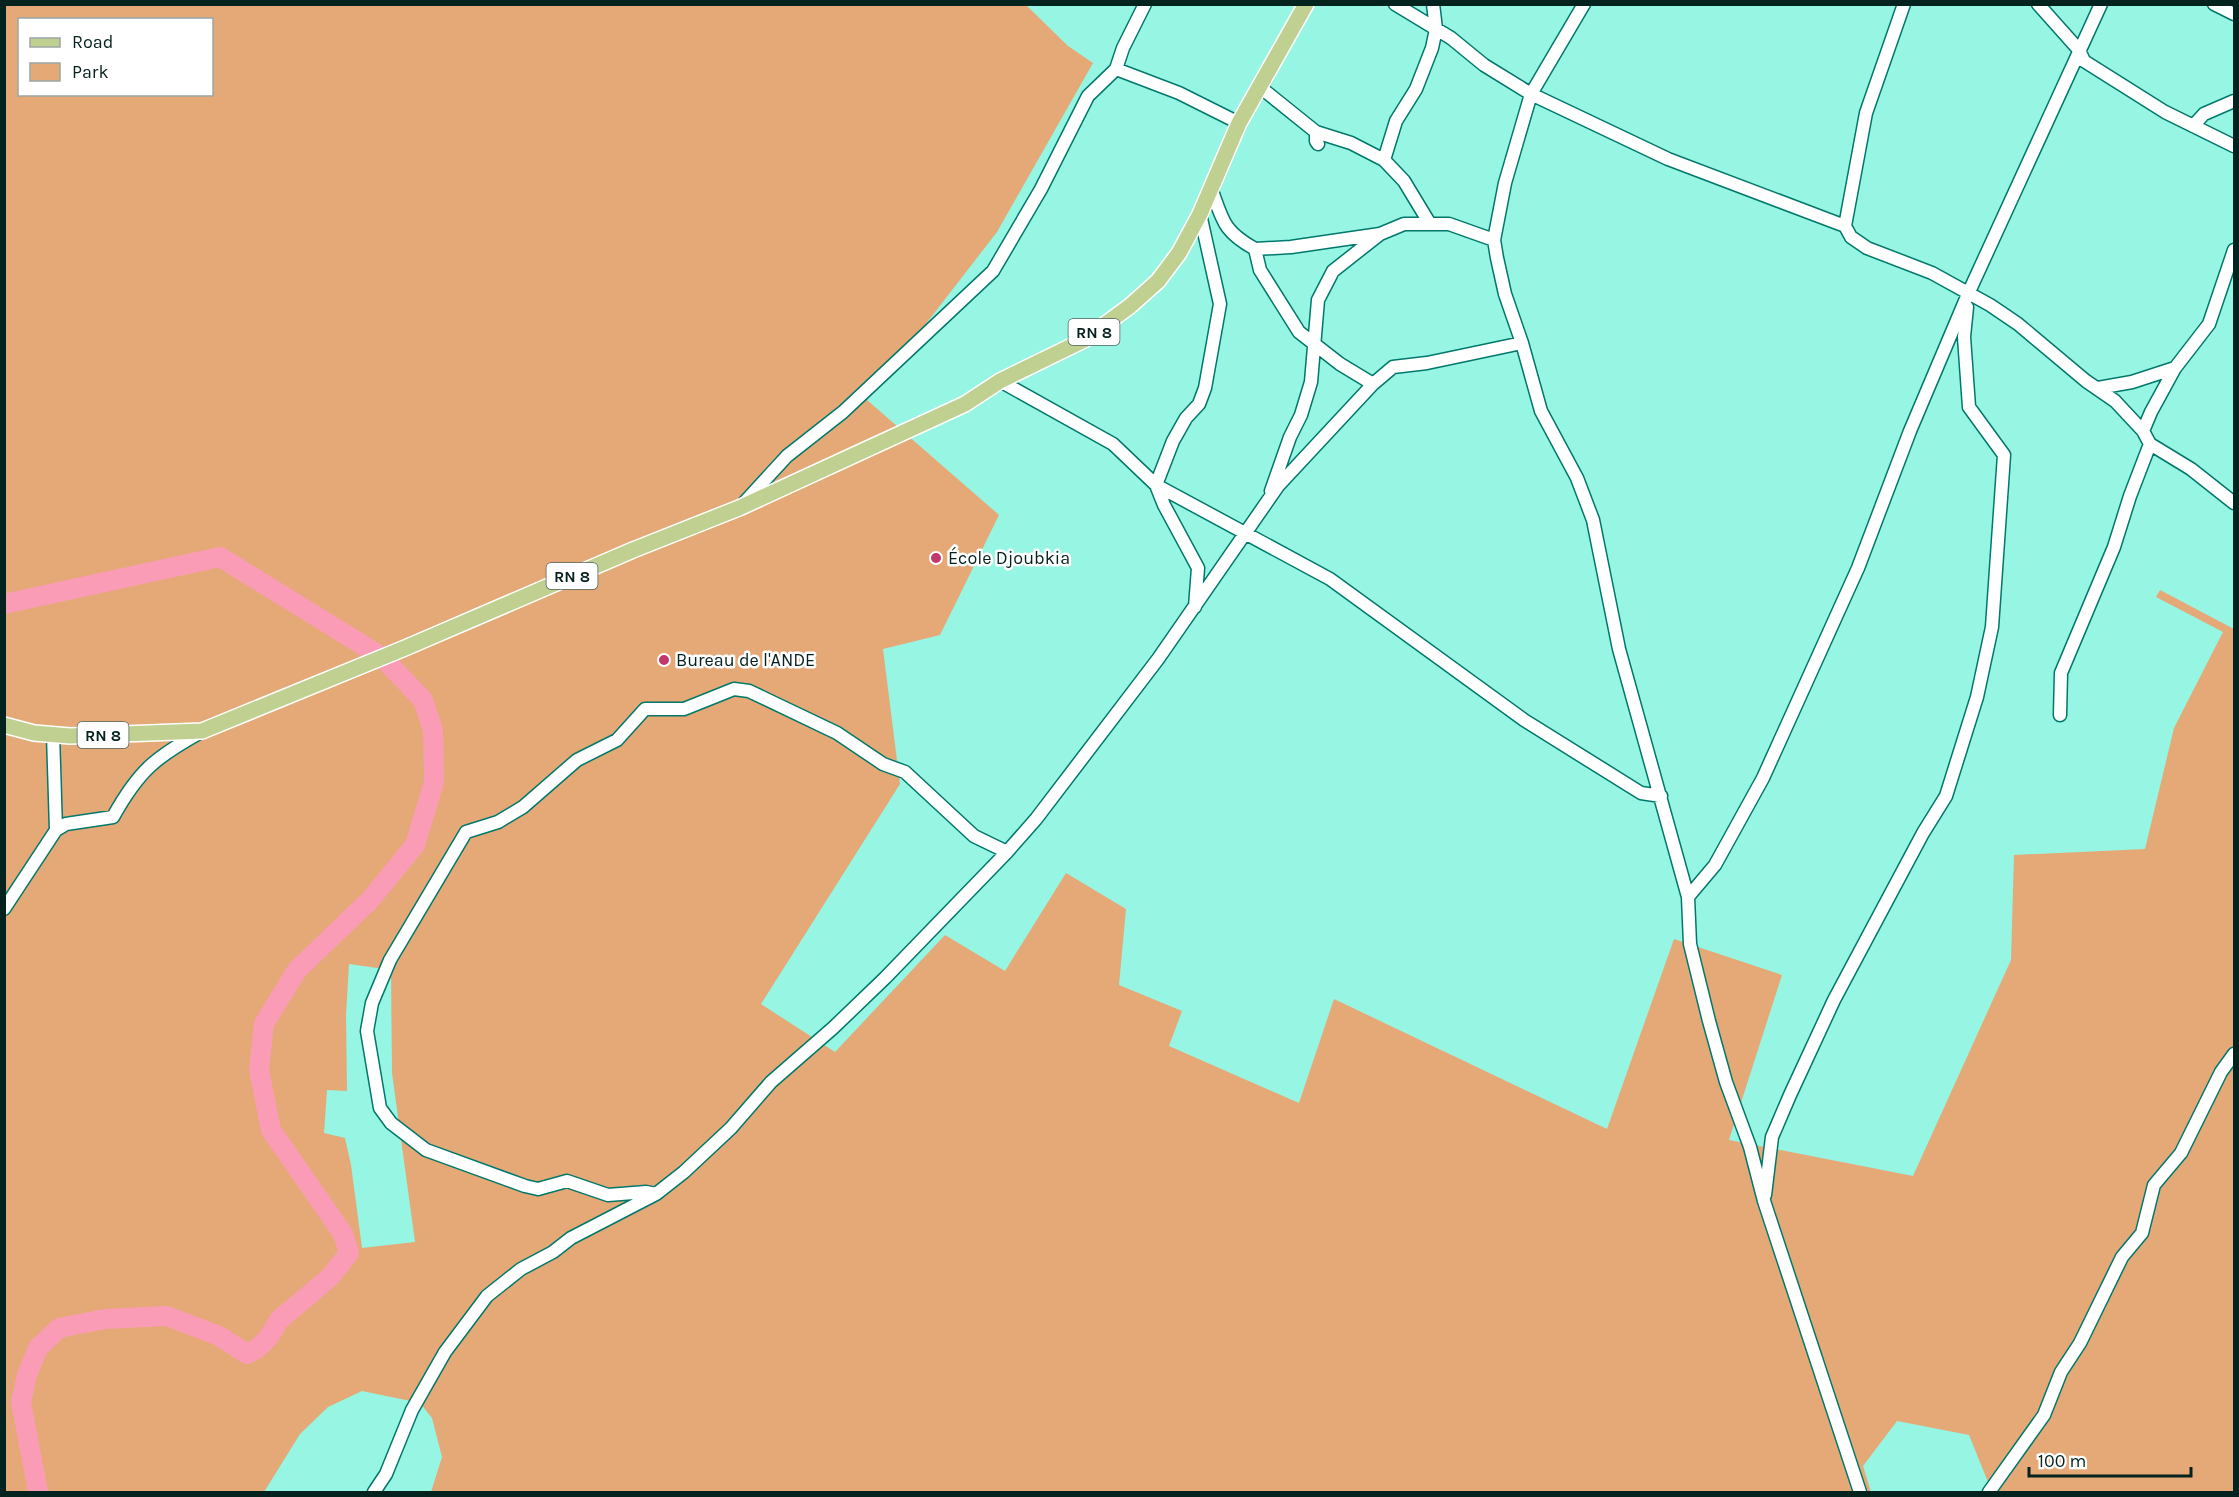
<svg xmlns="http://www.w3.org/2000/svg" width="2239" height="1497" viewBox="0 0 2239 1497" font-family="Karla,sans-serif">
  <style>
    .green { fill: #e4a976; fill-rule: evenodd }
    .lines { fill: none; stroke-linecap: round; stroke-linejoin: round }
    .river { stroke: #fb9cb6; stroke-width: 20 }
    .minor-casing { stroke: #00786b; stroke-width: 15 }
    .major-casing { stroke: #fff; stroke-width: 18 }
    .minor { stroke: #fff; stroke-width: 12 }
    .major { stroke: #bfd090; stroke-width: 15 }
    .poi-dot { fill: #c2376c; stroke: #fff; stroke-width: 2 }
    .labels { text-anchor: middle; stroke-width: 5; stroke-linejoin: round; paint-order: stroke }
    .shield { fill: #fff; stroke: #4f6462; stroke-width: 1.5 }
    .shield-label { font-size: 16px; font-weight: bold; fill: #04221e }
    .poi-label { font-size: 18px; fill: #04221e; stroke: #fff; text-anchor: start }
  </style>
  <rect width="100%" height="100%" fill="#97f5e4"/>
  <path class="green" d="M 5,5 L 1026,5 L 1068,46 L 1093,63 L 997,232 L 867,400 L 999,515 L 940,635 L 883,649 L 900,784 L 761,1004 L 835,1052 L 945,935 L 1005,971 L 1066,873 L 1126,909 L 1119,985 L 1182,1011 L 1169,1046 L 1299,1103 L 1334,999 L 1607,1129 L 1674,939 L 1782,975 L 1729,1140 L 1913,1176 L 2011,960 L 2014,855 L 2145,849 L 2174,728 L 2223,632 L 2156,597 L 2160,590 L 2234,629 L 2234,1492 L 1992,1492 L 1969,1435 L 1897,1421 L 1863,1466 L 1871,1492 L 431,1492 L 442,1457 L 432,1418 L 420,1403 L 362,1391 L 328,1407 L 300,1434 L 264,1492 L 5,1492 ZM 20,20 L 212,20 L 212,94 L 20,94 ZM 349,964 L 391,970 L 392,1073 L 415,1242 L 362,1248 L 351,1165 L 345,1138 L 324,1133 L 327,1090 L 347,1091 L 346,1015 Z"/>
  <g class="lines">
    <path class="river" d="M 4,604 L 220,557 L 382,657 L 423,700 L 433,730 L 434,782 L 415,845 L 370,900 L 297,970 L 264,1024 L 259,1070 L 271,1130 L 343,1234 L 349,1253 L 330,1277 L 279,1320 L 269,1337 L 258,1348 L 247,1354 L 219,1336 L 167,1316 L 105,1319 L 59,1328 L 38,1348 L 27,1375 L 21,1402 L 38,1492"/>
    <defs>
      <path id="minor" d="M 1395,4 L 1451,38 L 1484,65 L 1531,94 L 1668,159 L 1845,226
        M 1584,4 L 1531,94 L 1505,183 L 1494,240 L 1497,258 L 1505,294 L 1522,343 L 1541,411 L 1577,478 L 1593,520 L 1619,649 L 1688,897 L 1690,944 L 1709,1021 L 1726,1082 L 1750,1147 L 1764,1201 L 1860,1492
        M 1904,4 L 1866,113 L 1845,226 L 1851,237 L 1867,248 L 1932,273 L 1990,305 L 2018,324 L 2086,381 L 2115,401 L 2143,431 L 2150,444 L 2191,469 L 2234,503
        M 2038,4 L 2079,50 L 2084,61 L 2165,112 L 2234,146
        M 2214,4 L 2234,14
        M 1116,69 L 1179,93 L 1239,123
        M 1260,87 L 1316,132 L 1316,141 L 1318,144
        M 2193,126 L 2204,114 L 2234,101
        M 1316,132 L 1351,143 L 1384,160
        M 1211,188 C 1223,221 1223,231 1255,249 L 1260,270 L 1299,332 L 1340,364 L 1373,384
        M 1430,224 L 1404,181 L 1384,160 L 1396,121 L 1416,89 L 1432,48 L 1436,29 L 1433,4
        M 1255,249 L 1291,247 L 1380,234 L 1404,224 L 1449,224 L 1494,240
        M 1000,381 L 1113,444 L 1156,485 L 1330,579 L 1524,720 L 1641,793 L 1661,796
        M 2098,388 L 2132,382 L 2175,368
        M 2143,431 L 2151,412 L 2175,368 L 2209,324 L 2234,250
        M 1271,491 L 1290,437 L 1301,415 L 1311,382 L 1318,300 L 1333,271 L 1380,234
        M 742,505 L 787,456 L 843,412 L 993,271 L 1041,189 L 1088,96 L 1116,69 L 1123,48 L 1145,4
        M 1195,607 L 1198,568 L 1164,505 L 1156,485 L 1173,441 L 1186,418 L 1199,404 L 1205,388 L 1220,304 L 1200,214
        M 2060,715 L 2061,673 L 2114,547 L 2130,496 L 2150,444
        M 56,830 L 66,824 L 113,817 C 139,770 156,757 201,732
        M 1688,897 L 1715,865 L 1763,778 L 1858,568 L 1910,431 L 1968,294 L 2101,4
        M 4,909 L 56,830 L 53,734
        M 656,1194 L 646,1192 L 608,1195 L 567,1181 L 538,1189 L 525,1186 L 426,1150 L 391,1123 L 380,1108 L 367,1031 L 372,1003 L 390,960 L 466,832 L 498,822 L 523,807 L 577,760 L 617,740 L 645,709 L 684,709 L 734,689 L 749,691 L 837,733 L 883,764 L 905,772 L 974,836 L 1007,852
        M 1765,1195 L 1772,1137 L 1790,1095 L 1834,1000 L 1923,833 L 1946,796 L 1977,697 L 1992,627 L 2004,455 L 1969,407 L 1964,337 L 1967,307
        M 374,1492 L 386,1474 L 412,1410 L 445,1352 L 487,1296 L 521,1269 L 553,1252 L 571,1238 L 656,1194 L 684,1172 L 731,1128 L 771,1082 L 833,1028 L 885,978 L 1007,852 L 1036,819 L 1158,659 L 1278,486 L 1373,384 L 1393,367 L 1427,363 L 1522,343
        M 1989,1492 L 2044,1415 L 2061,1372 L 2080,1343 L 2122,1257 L 2142,1233 L 2154,1185 L 2181,1153 L 2221,1072 L 2234,1054"/>
      <path id="major" d="M 4,725 L 34,733 L 70,736 L 202,731 L 405,648 L 633,550 L 739,508 L 965,404 L 1000,381 L 1084,340 L 1130,306 L 1158,281 L 1179,253 L 1200,214 L 1239,123 L 1306,4"/>
    </defs>
    <use href="#minor" class="minor-casing"/>
    <use href="#major" class="major-casing"/>
    <use href="#minor" class="minor"/>
    <use href="#major" class="major"/>
  </g>
  <g class="poi-dot">
    <circle cx="936" cy="558" r="6"/>
    <circle cx="664" cy="660" r="6"/>
  </g>
  <g class="labels">
    <g class="shield">
      <rect x="1068.5" y="319" width="51" height="26" rx="4.5"/>
      <rect x="546.5" y="563" width="51" height="26" rx="4.5"/>
      <rect x="77.5" y="722" width="51" height="26" rx="4.5"/>
    </g>
    <g class="shield-label">
      <text x="1094" y="338">RN 8</text>
      <text x="572" y="582">RN 8</text>
      <text x="103" y="741">RN 8</text>
    </g>
    <g class="poi-label">
      <text x="948" y="564">École Djoubkia</text>
      <text x="676" y="666">Bureau de l'ANDE</text>
    </g>
  </g>
  <rect width="2239" height="1497" fill="none" stroke="#04221e" stroke-width="12"/>
  <rect x="18" y="18" width="195" height="78" fill="#ffffff" stroke="#9ba7a5" stroke-width="1.5"/>
  <rect x="30" y="38" width="30" height="9" fill="#bfd090" stroke="#9ba7a5" stroke-width="1.5"/>
  <text x="72" y="48" font-size="18" fill="#04221e">Road</text>
  <rect x="30" y="63" width="30" height="18" fill="#e4a976" stroke="#9ba7a5" stroke-width="1.5"/>
  <text x="72" y="78" font-size="18" fill="#04221e">Park</text>
  <path d="M2029 1467v9h162v-9" fill="none" stroke="#04221e" stroke-width="3"/>
  <text x="2038" y="1467" font-size="18" fill="#04221e" stroke="#ffffff" stroke-width="4.5" paint-order="stroke">100 m</text>
</svg>
